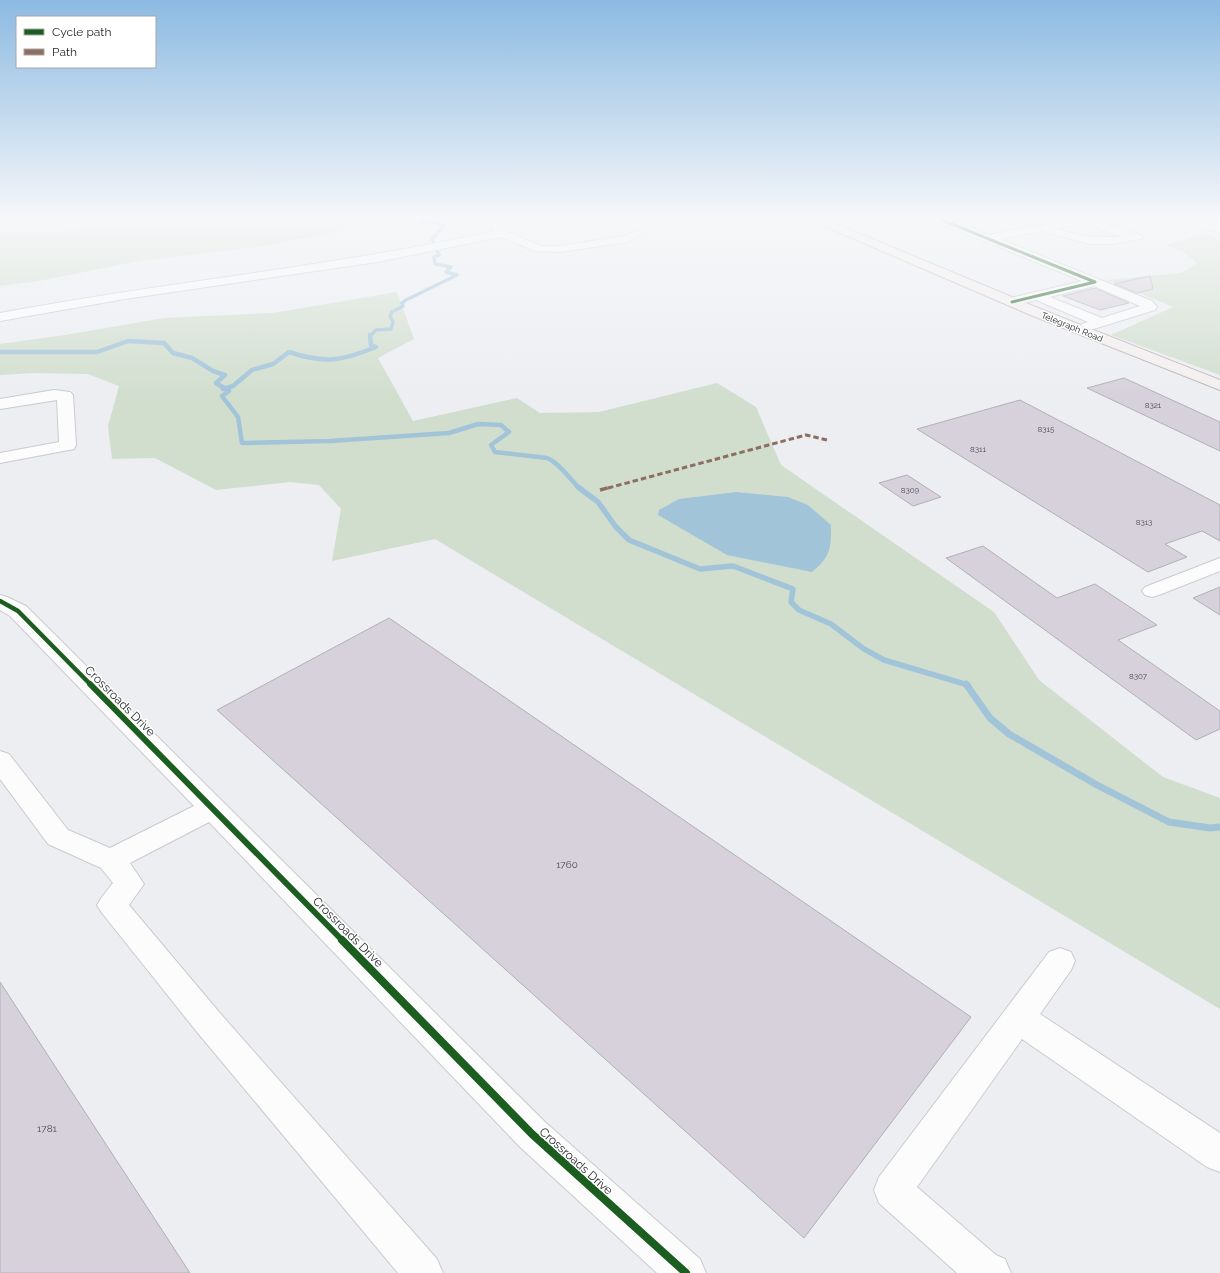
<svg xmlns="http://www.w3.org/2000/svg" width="1220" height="1273" viewBox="0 0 1220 1273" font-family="Raleway,sans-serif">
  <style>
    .green { fill: #d1dece }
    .water { fill: #a2c4d9 }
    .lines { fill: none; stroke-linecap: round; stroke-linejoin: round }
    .stream-far3 { stroke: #a2c4d9; stroke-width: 3.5 }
    .stream-far2 { stroke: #a2c4d9; stroke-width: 4.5 }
    .stream-far1 { stroke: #a2c4d9; stroke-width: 5.5 }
    .stream { stroke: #a2c4d9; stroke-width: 7 }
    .building { fill: #d6d1da; stroke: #b1b0b4 }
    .minor-casing { stroke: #c9cbce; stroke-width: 2 }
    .major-casing { stroke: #bdb5b5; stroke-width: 2 }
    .minor { fill: #fcfcfd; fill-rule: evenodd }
    .major { fill: #f4efef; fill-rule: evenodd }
    .quiet-far1 { stroke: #8d6e63; stroke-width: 3; stroke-dasharray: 5.5 3; stroke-linecap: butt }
    .quiet { stroke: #8d6e63; stroke-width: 3.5; stroke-dasharray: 8 3.5; stroke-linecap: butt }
    .cycleway-far3-casing { stroke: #fff; stroke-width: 4.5 }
    .cycleway-far2-casing { stroke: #fff; stroke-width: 7 }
    .cycleway-far1-casing { stroke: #fff; stroke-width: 8 }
    .cycleway-casing { stroke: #fff; stroke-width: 10 }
    .cycleway-far3 { stroke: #1b5e20; stroke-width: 3 }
    .cycleway-far2 { stroke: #1b5e20; stroke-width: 4.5 }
    .cycleway-far1 { stroke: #1b5e20; stroke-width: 6 }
    .cycleway { stroke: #1b5e20; stroke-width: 8 }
    .labels { text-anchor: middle; stroke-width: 3; stroke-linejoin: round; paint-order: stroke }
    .number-label { font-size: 8px; fill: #4d4d52 }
    .far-street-label { font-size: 9px; fill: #1f2124; stroke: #fff }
    .near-number-label { font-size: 10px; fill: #4d4d52 }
    .near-street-label { font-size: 12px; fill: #1f2124; stroke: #fff }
  </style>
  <rect width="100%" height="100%" fill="#eceef2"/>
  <path class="green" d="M 158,218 L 358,218 L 342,231 L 264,246 L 134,262 L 39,281 L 0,286 L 0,232 L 52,233 Z
    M 1206,234 L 1220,238 L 1220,375 L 1111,335 L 1173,307 L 1107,280 L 1181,273 L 1197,263 L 1182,251 L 1165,245 Z
    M 397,292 L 414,339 L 378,358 L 413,421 L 517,398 L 540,413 L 599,412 L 717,383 L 756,407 L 781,465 L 994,612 L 1039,680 L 1163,777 L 1220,798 L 1220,1009 L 435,539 L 332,561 L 341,509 L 319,485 L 290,482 L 216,490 L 155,458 L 112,459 L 108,426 L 119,386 L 88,374 L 33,373 L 0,375 L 0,344 L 65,335 L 164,318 L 273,313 Z"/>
  <path class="water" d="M 736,492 L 788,497 L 808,505 L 831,525 C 831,548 831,556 812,572 L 727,555 L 658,515 L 659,510 L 679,499 Z"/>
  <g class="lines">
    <path class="stream-far3" d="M 426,218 L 421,221 L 421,223 L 431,222 L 444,226 L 432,239 L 435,245
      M 370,336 L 376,330 L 391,329 L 393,322 L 390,316 L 392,312 L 403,306 L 402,303 L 406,300 L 457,275 L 446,272 L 451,267 L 435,264 L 434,257 L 439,255 L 437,250"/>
    <path class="stream-far2" d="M 0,352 L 97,352 L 128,341 L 164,343 L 173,353 L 192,358 L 213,371 L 225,375 L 216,383 L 229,391 L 222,396 L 238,417 L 242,443 L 330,441 L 449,433 L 478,424 L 501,425 L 509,432 L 491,445 L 495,452 L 547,458 C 558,462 570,479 579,488
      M 223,389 L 233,386 L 252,370 L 273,364 L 289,352 C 325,364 342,361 376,347 L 371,345 L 370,335"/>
    <path class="stream-far1" d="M 578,487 L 598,502 L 616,527 L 629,540 L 700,569 L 733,566 L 793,589 L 791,602 L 799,610 L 831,624 L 864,649 L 884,660 L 968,685"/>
    <path class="stream" d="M 966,684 L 990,718 L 1009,734 L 1097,785 L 1169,822 L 1210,828 L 1220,827"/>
  </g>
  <path class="building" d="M 1150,276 L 1153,289 L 1137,293 L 1114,284 Z
    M 1095,288 L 1129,303 L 1100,310 L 1063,296 Z
    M 1124,378 L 1220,422 L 1220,451 L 1087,388 Z
    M 1020,400 L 1220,505 L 1220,541 L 1202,531 L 1165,544 L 1187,557 L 1148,572 L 917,429 Z
    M 907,475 L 941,497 L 913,506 L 879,483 Z
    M 983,546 L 1057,598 L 1095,584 L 1157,625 L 1118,640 L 1220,711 L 1220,729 L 1196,740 L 946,558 Z
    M 1220,587 L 1220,615 L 1193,598 Z
    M 389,618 L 971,1017 L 804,1238 L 217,710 Z
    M 0,982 L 190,1273 L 0,1273 Z"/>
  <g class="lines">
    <defs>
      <path id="minor" d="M 487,218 L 497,218 L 506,231 L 541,246 L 560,246 L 625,236 L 637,230 L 643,233 L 628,242 L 560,252 L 535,251 L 501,237 L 377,262 L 125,299 L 0,321 L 0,313 C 165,282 332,267 495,231 Z
        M 932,218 L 946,218 L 989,235 L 1071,219 L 1071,218 L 1087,218 L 1141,235 L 1143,237 L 1141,239 L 1112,244 L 1089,244 L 1042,231 L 1000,239 L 1152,301 L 1157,307 L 1155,310 L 1087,331 L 1082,330 L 1080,327 L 1082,324 L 1088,322 L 1036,300 L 1012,306 L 1007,305 L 1006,302 L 1007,299 L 1082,281 L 933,220 ZM 1082,223 L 1122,237 L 1089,237 L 1056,229 ZM 1094,286 L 1140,306 L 1102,318 L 1050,297 Z
        M 1183,218 L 1197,218 L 1220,226 L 1220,233 L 1184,220 Z
        M 54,390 L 70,392 L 73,395 L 76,445 L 74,449 L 0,463 L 0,453 L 59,442 L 57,400 L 0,409 L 0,399 Z
        M 1220,558 L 1220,571 L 1159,595 L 1152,597 L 1145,595 L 1142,591 L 1145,587 Z
        M 0,595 L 7,597 L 26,606 L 545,1122 L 700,1259 L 706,1273 L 657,1273 L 519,1146 L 209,822 L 130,863 L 144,884 L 129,905 L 219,1012 L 437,1259 L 443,1273 L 398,1273 L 197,1032 L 102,913 L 97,905 L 102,897 L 113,883 L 101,868 L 48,844 L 0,779 L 0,751 L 9,754 L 68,830 L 110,848 L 194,806 L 10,616 L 0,610 Z
        M 1060,948 L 1071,952 L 1075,961 L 1071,970 L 1040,1014 L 1220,1133 L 1220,1172 L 1207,1167 L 1022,1039 L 917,1187 L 996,1255 L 1005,1259 L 1011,1273 L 957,1273 L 879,1203 L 874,1190 L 879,1177 L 1049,952 Z"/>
      <path id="major" d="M 809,218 L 822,218 L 1043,310 L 1220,380 L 1220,390 L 1033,316 L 810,220 Z"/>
    </defs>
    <use href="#minor" class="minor-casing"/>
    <use href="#major" class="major-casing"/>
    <use href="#minor" class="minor"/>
    <use href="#major" class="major"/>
    <path class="quiet-far1" d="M 608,488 L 806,435 L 827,440"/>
    <path class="quiet" d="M 600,490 L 611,487"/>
    <defs>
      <path id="cycleway-far3" d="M 937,218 L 1095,282 L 1012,302"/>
      <path id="cycleway-far2" d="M 0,601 L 18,611 L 91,685"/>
      <path id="cycleway-far1" d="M 90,684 L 343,941"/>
      <path id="cycleway" d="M 342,940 L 532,1134 L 686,1273"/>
    </defs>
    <use href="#cycleway-far3" class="cycleway-far3-casing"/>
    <use href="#cycleway-far2" class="cycleway-far2-casing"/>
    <use href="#cycleway-far1" class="cycleway-far1-casing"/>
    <use href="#cycleway" class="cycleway-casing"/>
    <use href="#cycleway-far3" class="cycleway-far3"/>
    <use href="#cycleway-far2" class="cycleway-far2"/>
    <use href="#cycleway-far1" class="cycleway-far1"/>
    <use href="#cycleway" class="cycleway"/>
  </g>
  <linearGradient id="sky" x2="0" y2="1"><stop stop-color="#8cbae2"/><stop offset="0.55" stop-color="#f6f7f9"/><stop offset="1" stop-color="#f6f7f9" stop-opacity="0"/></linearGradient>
  <rect width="1220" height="396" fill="url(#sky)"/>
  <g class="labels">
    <g class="number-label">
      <text x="1153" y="408">8321</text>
      <text x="1046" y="432">8315</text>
      <text x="978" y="452">8311</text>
      <text x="910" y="493">8309</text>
      <text x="1144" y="525">8313</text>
      <text x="1138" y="679">8307</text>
    </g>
    <g class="far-street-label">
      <text transform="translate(1072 327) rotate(22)" y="3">Telegraph Road</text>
    </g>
    <g class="near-number-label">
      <text x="567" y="868">1760</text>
      <text x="47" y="1132">1781</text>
    </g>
    <g class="near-street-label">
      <text transform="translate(120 701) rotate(45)" y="4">Crossroads Drive</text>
      <text transform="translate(348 932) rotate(45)" y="4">Crossroads Drive</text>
      <text transform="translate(576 1161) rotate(42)" y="4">Crossroads Drive</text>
    </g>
  </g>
  <rect x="16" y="16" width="140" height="52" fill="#ffffff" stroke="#a5a6a7"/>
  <rect x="24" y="29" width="20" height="6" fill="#1b5e20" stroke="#a5a6a7"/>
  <text x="52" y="36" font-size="12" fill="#1f2124">Cycle path</text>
  <rect x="24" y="49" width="20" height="6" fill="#8d6e63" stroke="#a5a6a7"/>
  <text x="52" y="56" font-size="12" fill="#1f2124">Path</text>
</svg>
